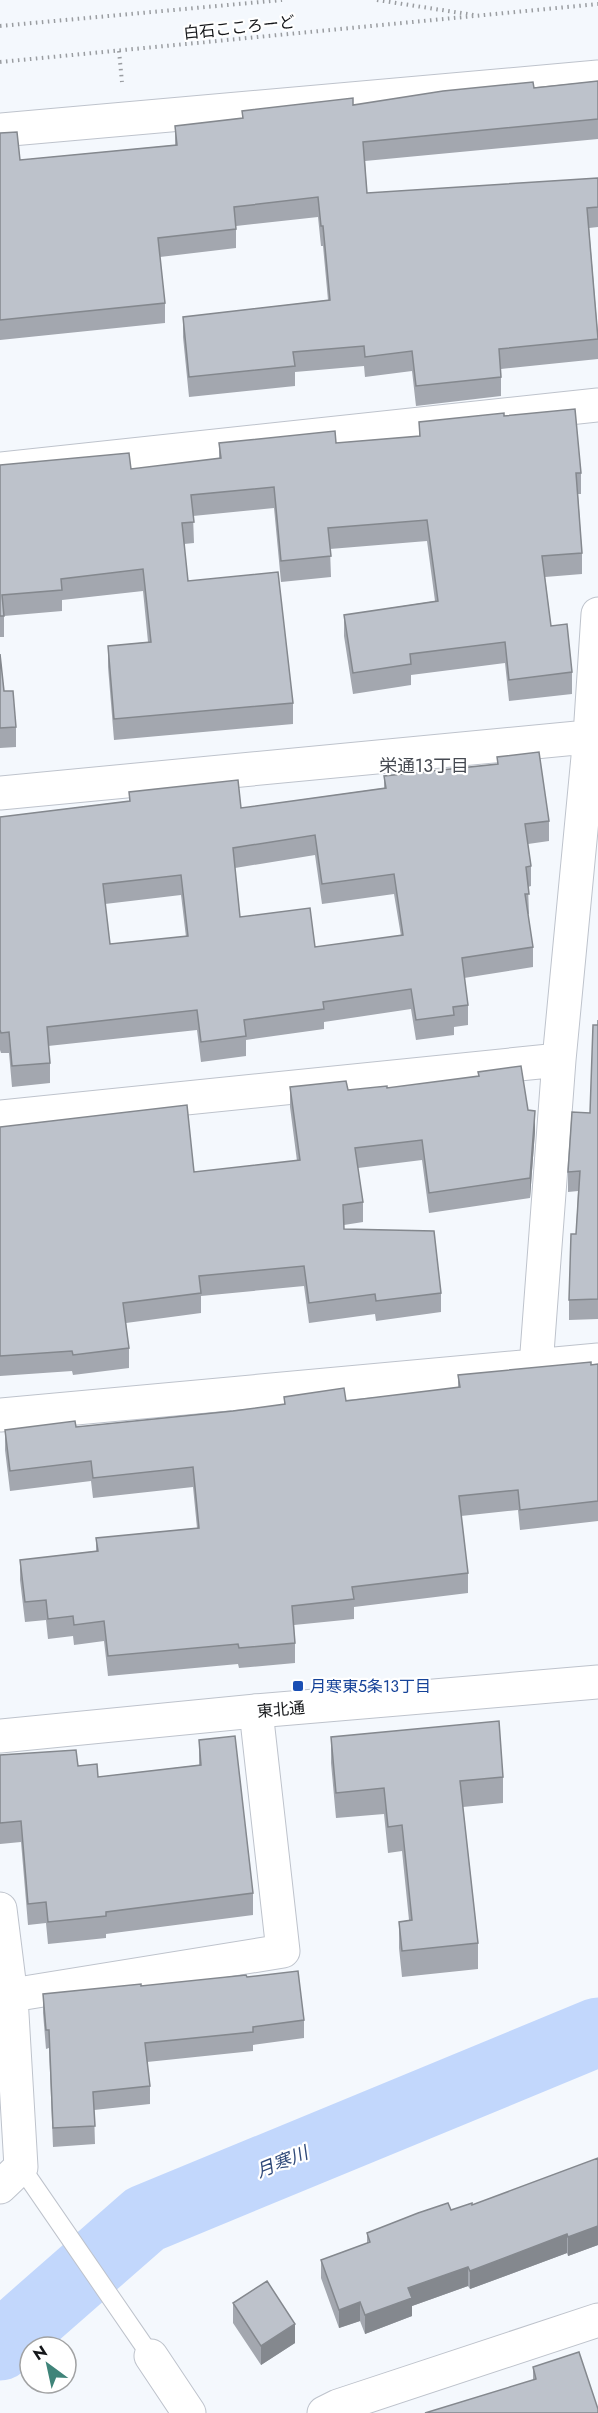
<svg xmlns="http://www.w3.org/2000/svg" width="598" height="2413" viewBox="0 0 598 2413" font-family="Jost,'Noto Sans JP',sans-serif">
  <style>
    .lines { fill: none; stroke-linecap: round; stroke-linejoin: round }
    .river { stroke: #c2d7fc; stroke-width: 69 }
    .service-casing { stroke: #bec3cc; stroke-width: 20 }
    .minor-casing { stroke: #bec3cc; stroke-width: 35 }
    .tertiary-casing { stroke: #bec3cc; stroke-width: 35 }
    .path { stroke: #9a9da1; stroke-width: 4; stroke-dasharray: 1.5 4.5; stroke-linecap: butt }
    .service { stroke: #fff; stroke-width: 18 }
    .minor { stroke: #fff; stroke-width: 33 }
    .tertiary { stroke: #fff; stroke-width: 33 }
    .wall { fill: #a3a7af; fill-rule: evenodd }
    .shaded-wall { fill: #84888e }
    .building { fill: #bdc2cb; stroke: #84888e; stroke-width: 1.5; fill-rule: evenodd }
    .transit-dot { fill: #1a4fb4; stroke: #fff; stroke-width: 2 }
    .labels { text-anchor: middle; stroke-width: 4.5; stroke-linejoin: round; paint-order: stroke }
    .street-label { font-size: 16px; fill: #15171a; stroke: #fff }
    .transit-label { font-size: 16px; fill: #164399; stroke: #fff; text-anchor: start }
    .neighbourhood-label { font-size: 18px; fill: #464a52; stroke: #fff }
    .water-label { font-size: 18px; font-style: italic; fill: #2f4979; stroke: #fff }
  </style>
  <rect width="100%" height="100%" fill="#f4f8fd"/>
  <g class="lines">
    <path class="river" d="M 0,2346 L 145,2219 L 598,2032"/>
    <defs>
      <path id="service" d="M 21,2167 L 151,2356"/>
      <path id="minor" d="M 0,130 L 598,77
        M 0,469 L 598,405
        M 0,793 L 598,736
        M 0,1117 L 559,1060
        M 536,1366 L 559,1060 L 590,736 L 598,614
        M 0,1415 L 598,1360
        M 0,1909 L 11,1997 L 21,2167 L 0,2187
        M 0,1997 L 283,1951 L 256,1711
        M 151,2356 L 189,2413
        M 324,2413 L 338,2406 L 598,2320"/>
      <path id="tertiary" d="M 0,1736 L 256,1711 L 598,1682"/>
    </defs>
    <use href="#service" class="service-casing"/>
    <use href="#minor" class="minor-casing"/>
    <use href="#tertiary" class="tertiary-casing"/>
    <path class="path" d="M 377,0 L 474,15
      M 0,26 L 282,0
      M 119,51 L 122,82
      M 0,62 L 598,4"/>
    <use href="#service" class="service"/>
    <use href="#minor" class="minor"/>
    <use href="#tertiary" class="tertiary"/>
  </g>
  <path class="wall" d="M 598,81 L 598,139 L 365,161 L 367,193 L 598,178 L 598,227 L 589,228 L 598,335 L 598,359 L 501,369 L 501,396 L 416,406 L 412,371 L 365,377 L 364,366 L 295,372 L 295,386 L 189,397 L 183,337 L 183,317 L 328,300 L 323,246 L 321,246 L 318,217 L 236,226 L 236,248 L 160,257 L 165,303 L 165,323 L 0,340 L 0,133 L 20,160 L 175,145 L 175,126 L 242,118 L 242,111 L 353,105 Z
    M 504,416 L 581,473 L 581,494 L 578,494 L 582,553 L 582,574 L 545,577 L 551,626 L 572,672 L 572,694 L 509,701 L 505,663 L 411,675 L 411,685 L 353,694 L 344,636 L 344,615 L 435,601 L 427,541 L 330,549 L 331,577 L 281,582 L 274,508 L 193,516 L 194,543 L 184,544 L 188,581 L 293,703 L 293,724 L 114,740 L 108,667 L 108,646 L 148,642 L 143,591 L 62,600 L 62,611 L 4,616 L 4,637 L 0,637 L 0,465 L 131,469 L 219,459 L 219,443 L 336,443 L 419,436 L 419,422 Z
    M 0,654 L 4,691 L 16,727 L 16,747 L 0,748 Z
    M 497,757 L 549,821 L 549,841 L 528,844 L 531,866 L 531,886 L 528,887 L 529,914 L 528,914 L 533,947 L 533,967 L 464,978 L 468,1005 L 468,1025 L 454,1027 L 454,1035 L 416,1040 L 411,1009 L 324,1022 L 324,1029 L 246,1040 L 246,1056 L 201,1062 L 197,1030 L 48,1046 L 50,1063 L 50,1083 L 12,1087 L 9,1053 L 1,1053 L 0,1050 L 0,817 L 129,801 L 129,792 L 241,808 L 384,788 L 384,776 L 497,764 ZM 315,855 L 322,904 L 394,894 L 401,936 L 315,947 L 240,917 L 235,868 ZM 181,895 L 186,937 L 110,944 L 105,904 Z
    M 598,1020 L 598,1319 L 569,1320 L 569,1300 L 576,1234 L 578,1191 L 568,1192 L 568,1172 L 590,1113 Z
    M 290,1087 L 348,1090 L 387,1088 L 528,1110 L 535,1131 L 530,1198 L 429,1213 L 422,1160 L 358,1168 L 363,1202 L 363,1222 L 344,1225 L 344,1229 L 441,1293 L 441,1312 L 376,1321 L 375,1314 L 309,1323 L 304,1286 L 201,1296 L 201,1313 L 126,1323 L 129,1348 L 129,1368 L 73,1375 L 72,1371 L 0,1376 L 0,1127 L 194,1172 L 297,1161 L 290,1107 Z
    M 598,1364 L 598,1521 L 520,1530 L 518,1510 L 461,1516 L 468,1573 L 468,1593 L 354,1607 L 354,1619 L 294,1625 L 295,1643 L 295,1663 L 239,1668 L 238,1664 L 108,1676 L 104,1641 L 74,1645 L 73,1636 L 48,1639 L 46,1620 L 25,1622 L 20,1580 L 20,1560 L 96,1551 L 96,1538 L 197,1528 L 193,1487 L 93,1498 L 91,1481 L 10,1491 L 5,1450 L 5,1430 L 76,1427 L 233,1411 L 284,1405 L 284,1397 L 346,1401 L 458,1388 L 458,1375 Z
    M 331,1737 L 503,1777 L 503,1803 L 463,1807 L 478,1943 L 478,1969 L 402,1977 L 399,1948 L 399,1922 L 409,1920 L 402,1851 L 388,1853 L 384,1814 L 336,1818 L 331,1763 Z
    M 199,1740 L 253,1893 L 253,1915 L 106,1934 L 106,1938 L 48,1944 L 46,1923 L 28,1925 L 21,1842 L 0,1844 L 0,1755 L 78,1766 L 98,1777 L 199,1765 Z
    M 247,1977 L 304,2020 L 304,2038 L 253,2045 L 253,2051 L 147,2062 L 150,2086 L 150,2104 L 94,2110 L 95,2144 L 53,2147 L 49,2048 L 46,2049 L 43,2013 L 43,1994 Z
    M 598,2159 L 598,2245 L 568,2256 L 567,2253 L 470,2289 L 468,2286 L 412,2306 L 412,2316 L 365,2334 L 360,2321 L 339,2328 L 321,2278 L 321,2260 L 367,2243 L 367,2233 L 472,2205 Z
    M 233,2303 L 295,2343 L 261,2365 L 233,2323 Z
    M 533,2367 L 598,2409 L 533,2380 Z"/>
  <path class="shaded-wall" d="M 535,1111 L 535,1131 L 530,1198 L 530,1178 Z
    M 598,2226 L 598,2245 L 568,2256 L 568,2237 Z
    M 567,2234 L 567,2253 L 470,2289 L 470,2271 Z
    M 468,2267 L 468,2286 L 412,2306 L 412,2316 L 365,2334 L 365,2315 L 408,2288 Z
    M 360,2302 L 360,2321 L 339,2328 L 339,2310 Z
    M 295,2324 L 295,2343 L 261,2365 L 261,2346 Z"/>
  <path class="building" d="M 598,81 L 598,119 L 363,142 L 367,193 L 598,178 L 598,207 L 587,208 L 598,339 L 499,349 L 501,377 L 416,386 L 412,351 L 365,357 L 364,346 L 293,352 L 295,366 L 189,377 L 183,317 L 330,300 L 323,226 L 321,226 L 318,197 L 234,207 L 236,229 L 158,238 L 165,303 L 0,320 L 0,133 L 17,132 L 20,160 L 177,145 L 175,126 L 243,118 L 242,111 L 353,98 L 353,105 L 443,91 L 533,82 L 534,88 Z
    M 575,409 L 581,473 L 576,473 L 582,553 L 542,556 L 551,626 L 567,624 L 572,672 L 509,680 L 505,642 L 410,654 L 411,664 L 353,673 L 344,615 L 438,601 L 427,520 L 328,528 L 331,556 L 281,561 L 274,487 L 191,495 L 194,522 L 182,523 L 188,581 L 278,572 L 293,703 L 114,719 L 108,646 L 151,642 L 143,569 L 61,579 L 62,590 L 2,595 L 4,616 L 0,616 L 0,465 L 129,453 L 131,469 L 221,458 L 219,443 L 335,431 L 336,443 L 420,436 L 419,422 L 504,413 L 504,416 Z
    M 0,654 L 4,691 L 13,691 L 16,727 L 0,728 Z
    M 539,752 L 549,821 L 525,824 L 531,866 L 526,867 L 529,894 L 525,894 L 533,947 L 462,958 L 468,1005 L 453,1007 L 454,1015 L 416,1020 L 411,989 L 323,1002 L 324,1009 L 244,1020 L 246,1036 L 201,1042 L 197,1010 L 47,1027 L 50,1063 L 12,1066 L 9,1032 L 1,1033 L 0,1030 L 0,817 L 130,801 L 129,792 L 238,780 L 241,808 L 386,788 L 384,776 L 498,764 L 497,757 ZM 315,835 L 322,884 L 394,874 L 403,935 L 315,947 L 310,908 L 240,917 L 233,848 ZM 181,875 L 188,936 L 110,944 L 103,884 Z
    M 598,1020 L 598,1299 L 569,1300 L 571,1234 L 576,1234 L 580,1171 L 568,1172 L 572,1112 L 590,1113 L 593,1025 L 598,1025 Z
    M 521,1066 L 528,1110 L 535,1111 L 530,1178 L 429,1193 L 422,1140 L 355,1148 L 363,1202 L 343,1205 L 344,1229 L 434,1231 L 441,1293 L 376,1301 L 375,1294 L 309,1303 L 304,1266 L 199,1276 L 201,1293 L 123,1303 L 129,1348 L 73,1355 L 72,1351 L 0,1356 L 0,1127 L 187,1105 L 194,1172 L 300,1160 L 290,1087 L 346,1081 L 348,1090 L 387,1086 L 387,1088 L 479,1076 L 478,1072 Z
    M 591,1362 L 591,1365 L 598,1364 L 598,1501 L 520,1510 L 518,1490 L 459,1496 L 468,1573 L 352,1587 L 354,1599 L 292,1606 L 295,1643 L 239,1648 L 238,1644 L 108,1656 L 104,1621 L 74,1625 L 73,1616 L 48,1619 L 46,1600 L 25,1602 L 20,1560 L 98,1551 L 96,1538 L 199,1528 L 193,1467 L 93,1478 L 91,1461 L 10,1471 L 5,1430 L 75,1421 L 76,1427 L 233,1411 L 285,1404 L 284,1397 L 344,1388 L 346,1401 L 460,1387 L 458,1375 Z
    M 499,1721 L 503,1777 L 460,1781 L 478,1943 L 402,1951 L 399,1922 L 412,1920 L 402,1825 L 388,1827 L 384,1788 L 336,1793 L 331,1737 Z
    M 235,1736 L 253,1893 L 106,1912 L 106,1916 L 48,1922 L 46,1902 L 28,1904 L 21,1821 L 0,1823 L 0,1755 L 76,1750 L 78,1766 L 97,1764 L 98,1777 L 201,1765 L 199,1740 Z
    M 298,1971 L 304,2020 L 253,2027 L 253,2032 L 145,2043 L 150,2086 L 93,2092 L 95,2126 L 53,2128 L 49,2030 L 46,2030 L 43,1994 L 141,1984 L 141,1986 L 246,1975 L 247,1977 Z
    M 598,2158 L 598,2226 L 568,2237 L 567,2234 L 470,2271 L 468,2267 L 408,2288 L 412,2298 L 365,2315 L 360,2302 L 339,2310 L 321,2260 L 370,2242 L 367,2233 L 418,2213 L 448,2203 L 451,2210 L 472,2203 L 472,2205 Z
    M 267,2281 L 295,2324 L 261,2346 L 233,2303 Z
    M 579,2352 L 598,2409 L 598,2413 L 425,2413 L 536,2379 L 533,2367 Z"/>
  <rect class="transit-dot" x="292" y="1680" width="12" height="12" rx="3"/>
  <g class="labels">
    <g class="street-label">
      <text transform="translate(239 27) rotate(-6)" y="6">白石こころーど</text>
      <text transform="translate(281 1709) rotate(-5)" y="6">東北通</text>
    </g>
    <g class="transit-label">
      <text x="310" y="1692">月寒東5条13丁目</text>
    </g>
    <g class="neighbourhood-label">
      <text x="424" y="772">栄通13丁目</text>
    </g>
    <g class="water-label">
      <text transform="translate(282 2162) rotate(-22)" y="6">月寒川</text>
    </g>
  </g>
  <g transform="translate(48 2365) rotate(327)"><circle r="28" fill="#ffffff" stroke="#a1a2a3" stroke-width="1.5"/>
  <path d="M0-4.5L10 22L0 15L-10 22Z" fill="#3f8479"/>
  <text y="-9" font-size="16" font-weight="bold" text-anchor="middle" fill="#15171a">N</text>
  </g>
</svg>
